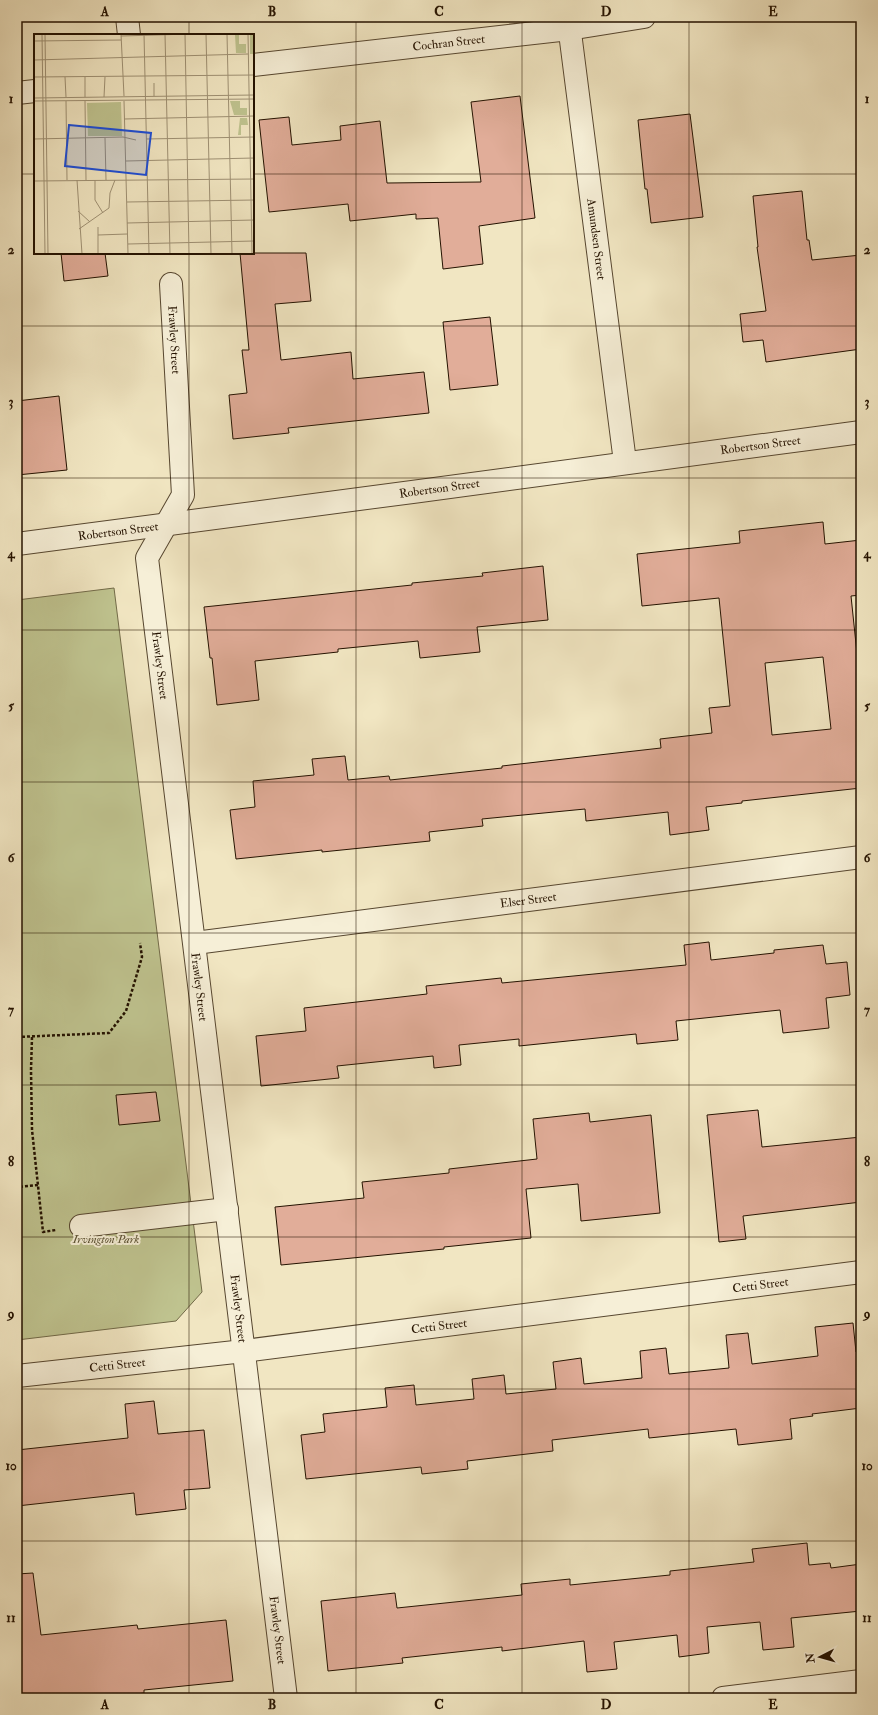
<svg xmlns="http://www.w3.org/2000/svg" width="878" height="1715" viewBox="0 0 878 1715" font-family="'IM FELL Double Pica',serif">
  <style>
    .green { fill: #bfc38f; stroke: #726a48 }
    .building { fill: #e1ad99; stroke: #241200; fill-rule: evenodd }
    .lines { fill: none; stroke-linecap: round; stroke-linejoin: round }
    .minor-casing { stroke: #574730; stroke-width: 24 }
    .path { stroke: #241200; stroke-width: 2.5; stroke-dasharray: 3 2; stroke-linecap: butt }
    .minor { stroke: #f6efd7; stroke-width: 22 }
    .grid { fill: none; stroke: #241200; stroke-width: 1; stroke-opacity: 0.55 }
    .labels { text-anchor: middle; stroke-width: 4; stroke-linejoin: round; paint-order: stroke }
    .street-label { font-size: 12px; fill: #241200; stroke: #f6efd7 }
    .park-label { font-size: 12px; font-style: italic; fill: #5a5032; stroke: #f6efd7 }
    .inset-road { fill: none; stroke: #9f9174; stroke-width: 1 }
    .view { fill: #1d4ed8; fill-opacity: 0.15; stroke: #1d4ed8; stroke-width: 2 }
    .inset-edge { fill: none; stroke: #241200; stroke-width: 2 }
    .neatline { fill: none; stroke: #241200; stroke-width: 1.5 }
    .grid-label { font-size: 13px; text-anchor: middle; font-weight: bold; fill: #241200 }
  </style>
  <rect width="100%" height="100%" fill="#f1e6c2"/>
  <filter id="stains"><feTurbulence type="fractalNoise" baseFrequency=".005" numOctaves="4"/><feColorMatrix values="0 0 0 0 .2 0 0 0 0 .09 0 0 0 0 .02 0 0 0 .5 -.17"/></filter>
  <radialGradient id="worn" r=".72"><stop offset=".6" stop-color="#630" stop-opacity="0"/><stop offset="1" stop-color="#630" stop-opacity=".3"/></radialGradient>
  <path class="green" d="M 114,588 L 202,1292 L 176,1321 L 17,1340 L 17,600 Z"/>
  <path class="building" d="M 520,96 L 535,218 L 479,226 L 483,264 L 443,269 L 438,218 L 416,219 L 416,214 L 350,221 L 348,204 L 269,212 L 259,120 L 289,117 L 292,145 L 341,140 L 340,126 L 380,121 L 387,183 L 481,182 L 471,102 Z
    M 690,114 L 703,217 L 651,223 L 647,189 L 645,189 L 638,120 Z
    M 802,191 L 807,240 L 809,240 L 812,260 L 861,255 L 861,349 L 766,362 L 763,340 L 743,342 L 740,314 L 766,311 L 757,247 L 758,247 L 753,196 Z
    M 61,253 L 105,253 L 108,276 L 64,281 Z
    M 240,253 L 306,253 L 311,301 L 275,304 L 281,360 L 351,352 L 353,379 L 424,372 L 429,413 L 288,428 L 289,433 L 233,439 L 229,395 L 247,393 L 242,350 L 249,350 Z
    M 490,317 L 498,385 L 450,390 L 443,322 Z
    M 59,396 L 67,470 L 17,475 L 17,401 Z
    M 823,522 L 825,544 L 861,540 L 861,595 L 851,596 L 861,692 L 861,788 L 742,801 L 742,803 L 706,807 L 709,830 L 670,835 L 668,812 L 586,821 L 585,809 L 482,819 L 483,826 L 429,832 L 430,841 L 322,852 L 322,850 L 236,859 L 230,810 L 255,807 L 253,781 L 314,775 L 312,759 L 345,756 L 348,780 L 389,776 L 390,780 L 502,768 L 502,766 L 661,748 L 660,739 L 712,733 L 709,708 L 730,706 L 719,598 L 642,606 L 637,554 L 740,543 L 739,531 ZM 823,657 L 831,729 L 772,735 L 765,663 Z
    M 543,566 L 548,620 L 477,627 L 480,652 L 420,658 L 418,641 L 338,649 L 338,652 L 255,661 L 259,700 L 217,705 L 212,658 L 210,658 L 204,607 L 412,585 L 412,583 L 483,576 L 482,573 Z
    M 709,942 L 711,960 L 774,953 L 774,950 L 823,945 L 826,964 L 847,962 L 850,995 L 826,998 L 829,1028 L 783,1033 L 780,1010 L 676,1021 L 678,1040 L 637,1044 L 636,1034 L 519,1046 L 519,1039 L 459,1045 L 461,1065 L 434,1068 L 433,1056 L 337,1066 L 339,1078 L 261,1086 L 256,1036 L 306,1031 L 304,1008 L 427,994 L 426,986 L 501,978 L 502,983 L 686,965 L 684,945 Z
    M 156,1092 L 160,1121 L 119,1125 L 116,1095 Z
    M 758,1110 L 762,1147 L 861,1137 L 861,1202 L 743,1216 L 746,1239 L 719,1242 L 707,1115 Z
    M 589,1113 L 590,1122 L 651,1115 L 660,1213 L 581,1221 L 578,1184 L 526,1189 L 531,1238 L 444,1247 L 444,1249 L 281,1265 L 275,1207 L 364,1198 L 362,1182 L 449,1173 L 449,1169 L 537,1159 L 533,1119 Z
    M 853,1323 L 856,1352 L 861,1351 L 861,1408 L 812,1414 L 813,1416 L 790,1419 L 792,1439 L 738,1445 L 736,1429 L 649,1438 L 648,1429 L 552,1440 L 553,1451 L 467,1461 L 468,1469 L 422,1474 L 421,1467 L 306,1479 L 301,1435 L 325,1432 L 323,1414 L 387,1407 L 385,1388 L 414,1385 L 416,1405 L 474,1399 L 472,1379 L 504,1375 L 506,1394 L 556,1389 L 553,1362 L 581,1358 L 584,1384 L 642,1378 L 640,1351 L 666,1348 L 669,1374 L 729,1368 L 726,1335 L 748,1333 L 752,1364 L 818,1356 L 815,1327 Z
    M 154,1401 L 158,1434 L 204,1430 L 210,1488 L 184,1490 L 186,1509 L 136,1515 L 134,1493 L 17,1506 L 17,1450 L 128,1438 L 125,1404 Z
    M 807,1543 L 809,1565 L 830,1563 L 831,1568 L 861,1564 L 861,1611 L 791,1618 L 794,1647 L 763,1650 L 760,1622 L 707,1627 L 709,1653 L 679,1657 L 677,1635 L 614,1642 L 617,1669 L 587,1672 L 584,1641 L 502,1651 L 502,1647 L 402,1658 L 403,1663 L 328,1671 L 321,1601 L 395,1593 L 397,1608 L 522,1595 L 521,1584 L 570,1579 L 570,1585 L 670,1575 L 670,1571 L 754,1562 L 752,1549 Z
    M 33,1573 L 41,1635 L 137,1625 L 138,1629 L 226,1620 L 233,1681 L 144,1690 L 144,1693 L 101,1698 L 17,1698 L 17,1574 Z"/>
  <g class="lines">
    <defs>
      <g id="minor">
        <path d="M 127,17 L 129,35"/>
        <path id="s1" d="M 568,17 L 625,462"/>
        <path id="s2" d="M 253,65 L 569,29 L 644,17"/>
        <path d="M 17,93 L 35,91"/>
        <path id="s3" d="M 171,284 L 183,495 L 147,558 L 286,1698"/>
        <path id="s4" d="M 17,544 C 299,509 579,468 861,432"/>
        <path id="s5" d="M 195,943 L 861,857"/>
        <path d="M 81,1226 L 227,1209"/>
        <path id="s6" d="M 17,1376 L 244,1351 L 861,1272"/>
        <path d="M 723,1698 L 861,1681"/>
      </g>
    </defs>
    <use href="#minor" class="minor-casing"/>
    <path class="path" d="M 17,1037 L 109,1033 L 126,1011 L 142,957 L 140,943
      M 32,1037 L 31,1070 L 32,1130 L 43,1232 L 56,1230
      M 17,1189 L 17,1187 L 38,1185"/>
    <use href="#minor" class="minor"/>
  </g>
  <path class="grid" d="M 189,17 L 189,35M 356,17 L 356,1698M 522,17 L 522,1698M 689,17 L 689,1698M 17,174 L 35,174M 253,174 L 861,174M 189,253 L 189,1698M 17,326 L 861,326M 17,478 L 861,478M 17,630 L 861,630M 17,782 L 861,782M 17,933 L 861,933M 17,1085 L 861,1085M 17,1237 L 861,1237M 17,1389 L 861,1389M 17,1541 L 861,1541"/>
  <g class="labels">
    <g class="street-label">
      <text dy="4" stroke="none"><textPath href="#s2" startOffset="197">Cochran Street</textPath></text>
      <text dy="4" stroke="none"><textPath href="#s1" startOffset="224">Amundsen Street</textPath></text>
      <text dy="4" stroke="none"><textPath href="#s3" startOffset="56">Frawley Street</textPath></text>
      <text dy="4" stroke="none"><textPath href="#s4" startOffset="750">Robertson Street</textPath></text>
      <text dy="4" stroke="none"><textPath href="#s4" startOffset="426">Robertson Street</textPath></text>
      <text dy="4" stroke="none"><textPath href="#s4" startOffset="102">Robertson Street</textPath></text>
      <text dy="4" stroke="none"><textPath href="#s3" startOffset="392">Frawley Street</textPath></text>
      <text dy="4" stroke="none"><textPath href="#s5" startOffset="336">Elser Street</textPath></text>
      <text dy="4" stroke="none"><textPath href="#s3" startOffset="716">Frawley Street</textPath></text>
      <text dy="4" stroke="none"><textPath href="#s6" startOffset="749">Cetti Street</textPath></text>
      <text dy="4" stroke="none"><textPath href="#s3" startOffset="1040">Frawley Street</textPath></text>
      <text dy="4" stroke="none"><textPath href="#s6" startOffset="425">Cetti Street</textPath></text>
      <text dy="4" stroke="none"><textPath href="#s6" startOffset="101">Cetti Street</textPath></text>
      <text dy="4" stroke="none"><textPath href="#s3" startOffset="1364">Frawley Street</textPath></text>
    </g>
    <g class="park-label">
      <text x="106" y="1243">Irvington Park</text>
    </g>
  </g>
  <g transform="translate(34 34)">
    <rect width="220" height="220" fill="#f1e6c2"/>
    <path d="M 216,0 L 220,0 L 220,20 L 216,20 ZM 201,1 L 205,1 L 205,10 L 212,10 L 212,19 L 202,19 ZM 196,67 L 206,67 L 206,74 L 213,74 L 213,81 L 200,81 ZM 87,68 L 88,102 L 54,102 L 53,69 ZM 206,84 L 213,84 L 214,91 L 207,91 L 207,101 L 204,101 Z" fill="#bfc38f"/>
    <path class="inset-road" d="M 8,0 L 11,220M 11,0 L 14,220M 87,0 L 90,62M 110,0 L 115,220M 131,0 L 136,220M 151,0 L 155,220M 172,0 L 177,220M 193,0 L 198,220M 214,0 L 218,220M 87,2 L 156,0M 0,7 L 87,6M 0,26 L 214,20M 0,43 L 220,41M 31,43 L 32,63M 120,49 L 120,62M 51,63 L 51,43M 70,63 L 71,43M 0,64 L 220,61M 0,67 L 220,65M 32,67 L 33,146M 51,67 L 52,146M 90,67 L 94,220M 90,85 L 220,82M 71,104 L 72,146M 0,105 L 89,103 L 102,106M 112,105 L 220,103M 92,127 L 220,124M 43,146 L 48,220M 61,146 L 61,166 L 69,179M 0,147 L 220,145M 93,168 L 220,166M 44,177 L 56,188M 93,189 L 220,186M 64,193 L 64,220M 45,195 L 75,174 L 76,159 L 81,146M 64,201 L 93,200M 94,210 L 220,207"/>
    <path class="view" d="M 35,91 L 117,99 L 112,141 L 31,132 Z"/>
    <rect width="220" height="220" class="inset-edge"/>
  </g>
  <rect width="878" height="1715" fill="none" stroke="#f1e6c2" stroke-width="44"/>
  <g transform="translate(820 1657) rotate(264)" stroke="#f6efd7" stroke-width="3" paint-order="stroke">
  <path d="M0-3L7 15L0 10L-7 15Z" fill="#241200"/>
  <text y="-6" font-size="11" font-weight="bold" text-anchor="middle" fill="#241200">N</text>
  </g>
  <rect x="22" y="22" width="834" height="1671" class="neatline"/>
  <g class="grid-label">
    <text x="105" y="16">A</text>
    <text x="272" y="16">B</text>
    <text x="439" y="16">C</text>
    <text x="606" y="16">D</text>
    <text x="773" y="16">E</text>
    <text x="11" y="103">1</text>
    <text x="867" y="103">1</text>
    <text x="11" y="254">2</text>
    <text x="867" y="254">2</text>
    <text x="11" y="406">3</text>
    <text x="867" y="406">3</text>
    <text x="11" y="558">4</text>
    <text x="867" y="558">4</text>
    <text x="11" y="710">5</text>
    <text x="867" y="710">5</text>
    <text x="11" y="862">6</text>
    <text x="867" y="862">6</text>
    <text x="11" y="1014">7</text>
    <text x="867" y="1014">7</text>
    <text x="11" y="1166">8</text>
    <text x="867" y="1166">8</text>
    <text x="11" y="1318">9</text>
    <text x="867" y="1318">9</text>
    <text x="11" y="1470">10</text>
    <text x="867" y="1470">10</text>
    <text x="11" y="1622">11</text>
    <text x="867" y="1622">11</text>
    <text x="105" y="1709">A</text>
    <text x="272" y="1709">B</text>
    <text x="439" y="1709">C</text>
    <text x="606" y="1709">D</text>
    <text x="773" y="1709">E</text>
  </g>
  <rect width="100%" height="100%" filter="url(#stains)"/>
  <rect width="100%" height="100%" fill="url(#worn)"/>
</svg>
